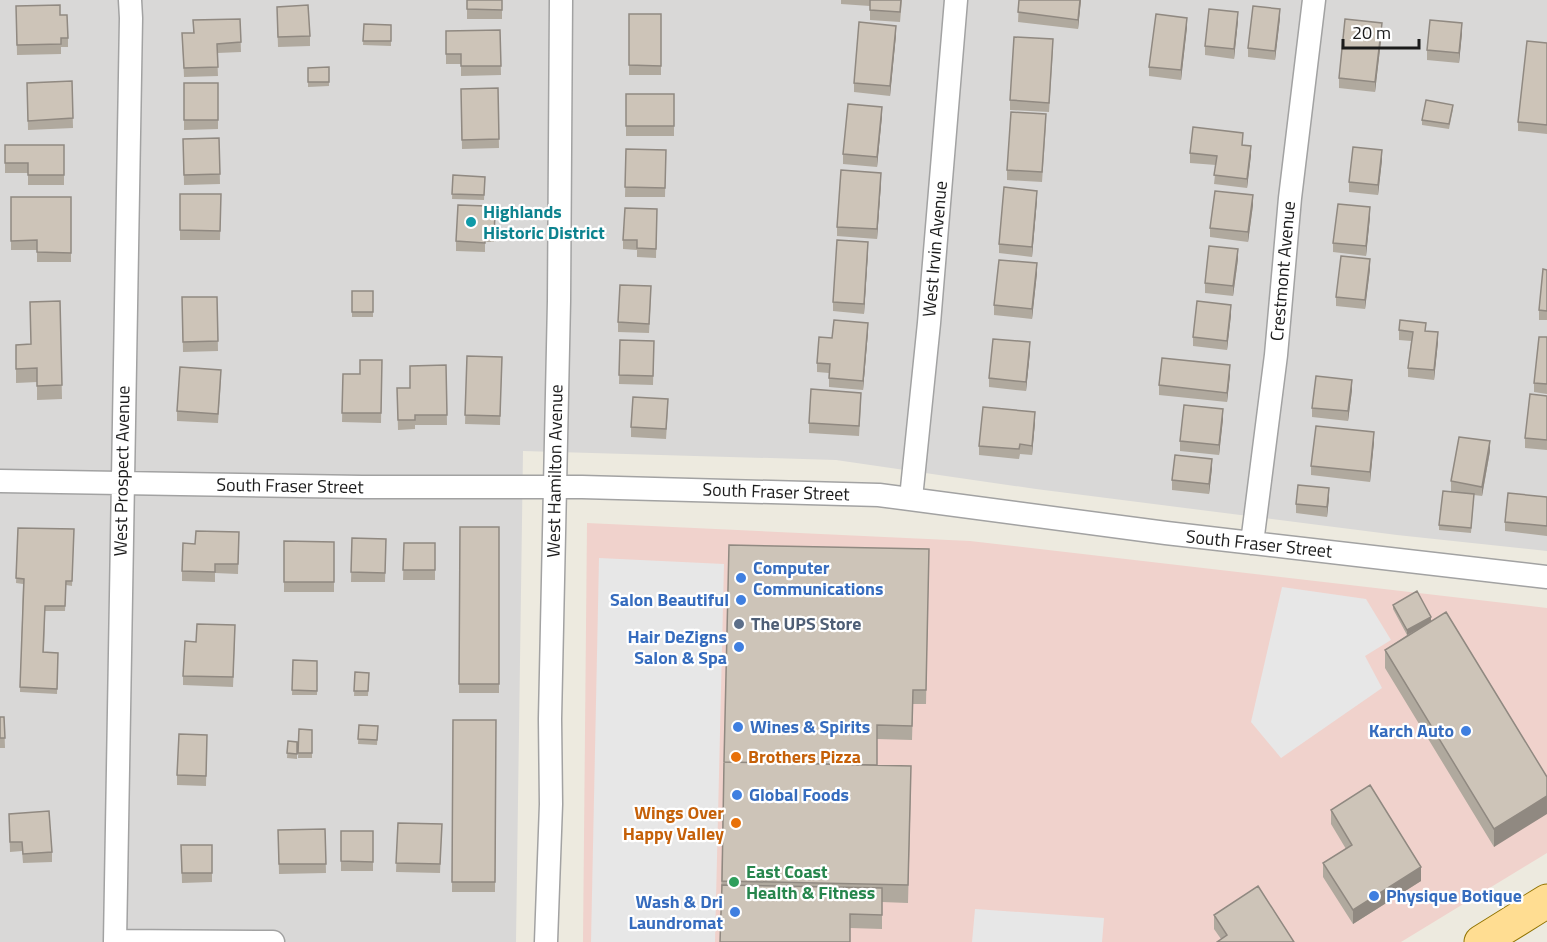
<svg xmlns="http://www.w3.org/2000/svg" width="1547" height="942" viewBox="0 0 1547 942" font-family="'Titillium Web',sans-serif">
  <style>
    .residential { fill: #d9d8d7 }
    .commercial { fill: #f0d2cc }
    .parking { fill: #e7e7e7 }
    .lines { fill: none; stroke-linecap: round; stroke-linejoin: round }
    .minor-casing { stroke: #a2a2a2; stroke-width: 25 }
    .primary-casing { stroke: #917300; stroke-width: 35 }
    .minor { stroke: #fff; stroke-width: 22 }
    .primary { stroke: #ffdd92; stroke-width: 33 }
    .wall { fill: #b0a99e }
    .shaded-wall { fill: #908981 }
    .building { fill: #cdc4b8; stroke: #908981; stroke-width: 1.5 }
    .culture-dot { fill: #0f9aa8; stroke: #fff; stroke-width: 2 }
    .shop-dot { fill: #3f7fe0; stroke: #fff; stroke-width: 2 }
    .service-dot { fill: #5c6f8a; stroke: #fff; stroke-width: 2 }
    .food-dot { fill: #e8710a; stroke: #fff; stroke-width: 2 }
    .leisure-dot { fill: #2e9e5b; stroke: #fff; stroke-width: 2 }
    .labels { text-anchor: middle; stroke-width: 4.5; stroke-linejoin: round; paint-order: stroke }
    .culture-label { font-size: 18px; font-weight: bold; fill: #0d838f; stroke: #fff; text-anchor: start }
    .street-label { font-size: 18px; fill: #1b1b1b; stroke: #fff }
    .shop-label { font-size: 18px; font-weight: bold; fill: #366cbe; stroke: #fff; text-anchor: start }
    .service-label { font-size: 18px; font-weight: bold; fill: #4e5e75; stroke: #fff; text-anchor: start }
    .food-label { font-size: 18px; font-weight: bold; fill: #c56008; stroke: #fff; text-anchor: start }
    .leisure-label { font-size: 18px; font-weight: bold; fill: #27864d; stroke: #fff; text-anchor: start }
  </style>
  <rect width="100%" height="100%" fill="#edeadf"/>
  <path class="residential" d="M 0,0 L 1547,0 L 1547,551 L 1397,535 L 1036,489 L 836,460 L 523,451 L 516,942 L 0,942 Z"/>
  <path class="commercial" d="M 587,523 L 970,541 L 1547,608 L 1547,853 L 1401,942 L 583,942 Z"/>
  <path class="parking" d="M 599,558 L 724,564 L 715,942 L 591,942 Z
    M 1282,587 L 1366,599 L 1391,640 L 1365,656 L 1382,688 L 1281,758 L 1251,722 Z
    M 975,909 L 1104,918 L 1102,942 L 972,942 Z"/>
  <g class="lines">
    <defs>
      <path id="minor" d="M 0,481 L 362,487 L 582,487 L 879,495 L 1166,533 L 1547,577
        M 911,498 L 929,323 L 956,0
        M 1252,543 L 1276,355 L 1290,198 L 1314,0
        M 115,941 L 273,942
        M 115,942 L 131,18 L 130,0
        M 546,942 L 551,804 L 550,719 L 559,301 L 561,0"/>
      <path id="primary" d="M 1481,942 L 1547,901"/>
    </defs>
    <use href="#minor" class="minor-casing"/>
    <use href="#primary" class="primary-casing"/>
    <use href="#minor" class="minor"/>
    <use href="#primary" class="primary"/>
  </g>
  <path class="wall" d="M 467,0 L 502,0 L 502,19 L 467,19 Z
    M 841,0 L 902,0 L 900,22 L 870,20 L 870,6 L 841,4 Z
    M 1019,0 L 1081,0 L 1078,29 L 1018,22 Z
    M 16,6 L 60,15 L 68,38 L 68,47 L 61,47 L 61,54 L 17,55 Z
    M 629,14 L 661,14 L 661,75 L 629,75 Z
    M 277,16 L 310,36 L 310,46 L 278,47 Z
    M 1280,18 L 1275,60 L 1248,57 L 1248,48 Z
    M 240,19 L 241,52 L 217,53 L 218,76 L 184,77 L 182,33 L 193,33 L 193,20 Z
    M 1238,21 L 1234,59 L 1205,55 L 1205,46 Z
    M 364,24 L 391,25 L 391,46 L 363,45 Z
    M 1187,27 L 1181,80 L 1149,76 L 1149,67 Z
    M 500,30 L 501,75 L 461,76 L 461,64 L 446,64 L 446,31 Z
    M 1382,32 L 1375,92 L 1339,88 L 1339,78 Z
    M 1462,33 L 1459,63 L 1427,60 L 1427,50 Z
    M 896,35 L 890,96 L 854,92 L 854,83 Z
    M 1547,43 L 1547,134 L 1518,131 L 1518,122 Z
    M 1053,48 L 1049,112 L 1010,110 L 1010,100 Z
    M 329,67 L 329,86 L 308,87 L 308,68 Z
    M 72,81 L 73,128 L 28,130 L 27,83 Z
    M 184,83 L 218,83 L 218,129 L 184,130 Z
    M 498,88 L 499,148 L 462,149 L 461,89 Z
    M 626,94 L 674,94 L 674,136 L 626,136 Z
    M 1453,109 L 1449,129 L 1422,125 L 1422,120 Z
    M 882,116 L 877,167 L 843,164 L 843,154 Z
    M 1046,124 L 1042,182 L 1007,180 L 1007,170 Z
    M 219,138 L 220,184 L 184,185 L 183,139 Z
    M 5,145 L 64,145 L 64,185 L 28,185 L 28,173 L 5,173 Z
    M 1243,145 L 1251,155 L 1247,188 L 1214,184 L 1216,165 L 1190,163 L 1190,153 Z
    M 626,149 L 666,150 L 665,197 L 625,197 Z
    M 1382,160 L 1378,195 L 1349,192 L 1349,182 Z
    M 453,175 L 485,177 L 484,200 L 452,199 Z
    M 881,183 L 877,239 L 837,236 L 837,227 Z
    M 180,194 L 221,194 L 220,240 L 180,240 Z
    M 11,197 L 71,197 L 71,262 L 37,262 L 37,250 L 11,250 Z
    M 1037,200 L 1032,257 L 999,253 L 999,244 Z
    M 1253,205 L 1248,242 L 1210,237 L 1210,228 Z
    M 657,209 L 656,258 L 637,257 L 637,250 L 623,249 L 623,240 Z
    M 486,215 L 495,225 L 494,242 L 485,242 L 485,252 L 456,251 L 456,241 Z
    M 1370,217 L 1366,256 L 1333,252 L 1333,243 Z
    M 868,252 L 864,314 L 833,311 L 833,302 Z
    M 1238,259 L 1233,296 L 1205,293 L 1205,283 Z
    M 1370,269 L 1365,309 L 1336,306 L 1336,297 Z
    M 1547,270 L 1547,320 L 1539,320 L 1539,310 Z
    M 1037,273 L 1032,319 L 994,315 L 994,305 Z
    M 352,291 L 373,291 L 373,317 L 352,317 Z
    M 651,296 L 649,333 L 618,332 L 618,322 Z
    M 182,297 L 217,297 L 218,351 L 183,352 Z
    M 60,301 L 62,399 L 37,400 L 37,382 L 16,383 L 16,345 L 31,344 Z
    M 1231,315 L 1227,350 L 1193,346 L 1193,337 Z
    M 1399,330 L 1426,331 L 1438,342 L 1434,380 L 1408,377 L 1408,368 L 1411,341 L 1399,340 Z
    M 868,332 L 863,390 L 829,387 L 829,373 L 817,372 L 817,363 L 832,338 Z
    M 1547,337 L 1547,394 L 1534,392 L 1534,383 Z
    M 620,340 L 654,341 L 653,385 L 619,384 Z
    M 1030,352 L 1026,391 L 989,387 L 989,378 Z
    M 467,356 L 502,357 L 500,425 L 465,424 Z
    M 382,360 L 381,423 L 342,422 L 343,374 L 360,374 Z
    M 446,365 L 447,425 L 415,425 L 415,429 L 398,430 L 397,388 L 410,388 Z
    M 1230,375 L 1227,402 L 1159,395 L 1159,385 Z
    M 221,379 L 218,423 L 177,421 L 177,411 Z
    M 1352,390 L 1348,421 L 1312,417 L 1312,408 Z
    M 1547,396 L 1547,450 L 1525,448 L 1525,438 Z
    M 861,402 L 859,436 L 809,433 L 809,423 Z
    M 668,408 L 666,439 L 631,437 L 631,427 Z
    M 1223,419 L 1219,455 L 1180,451 L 1180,441 Z
    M 1035,422 L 1032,455 L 1020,454 L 1019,459 L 979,455 L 979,446 Z
    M 1374,442 L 1370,482 L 1311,475 L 1311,466 Z
    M 1490,451 L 1482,496 L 1474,495 L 1471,533 L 1439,530 L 1439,525 L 1464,493 L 1451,491 L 1451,481 Z
    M 1212,468 L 1209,494 L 1172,490 L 1172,480 Z
    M 1547,497 L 1547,536 L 1505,531 L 1505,522 Z
    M 1329,498 L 1327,517 L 1296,513 L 1296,504 Z
    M 460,527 L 499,527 L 499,693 L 459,693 Z
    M 18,528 L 74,529 L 72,586 L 66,585 L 65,611 L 45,611 L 44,652 L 58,653 L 57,694 L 20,692 L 23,584 L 16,583 Z
    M 239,532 L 238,574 L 215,573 L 215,582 L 182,581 L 182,571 L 195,544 Z
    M 352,538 L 386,539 L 385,582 L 351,582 Z
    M 284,541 L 334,542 L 334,592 L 284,592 Z
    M 404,543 L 435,543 L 435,580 L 403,580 Z
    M 729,545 L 929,549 L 926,704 L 913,704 L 912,740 L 877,739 L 877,765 L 911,784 L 908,903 L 882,902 L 882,929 L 850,928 L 720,942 Z
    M 1393,605 L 1431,621 L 1547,777 L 1494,847 L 1385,668 L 1385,650 L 1407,635 L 1393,609 Z
    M 235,635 L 233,687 L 183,685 L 183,676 L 196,642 Z
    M 293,660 L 317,661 L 317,695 L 292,695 Z
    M 355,672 L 369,673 L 368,696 L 354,696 Z
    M 0,717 L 4,717 L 5,748 L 0,748 Z
    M 453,720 L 496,720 L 495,892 L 452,892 Z
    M 359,725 L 378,726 L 377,745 L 358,744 Z
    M 299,729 L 312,730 L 312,758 L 298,758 Z
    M 207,735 L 206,786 L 177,785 L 177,775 Z
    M 288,741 L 297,742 L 297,759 L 287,758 Z
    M 1331,810 L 1421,881 L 1353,924 L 1323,877 L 1323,863 L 1346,849 L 1331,824 Z
    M 9,814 L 52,852 L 52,862 L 23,863 L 22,851 L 10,852 Z
    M 398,823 L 442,824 L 440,873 L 396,872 Z
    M 325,829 L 326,873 L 279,874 L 278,830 Z
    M 341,831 L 373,831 L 373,871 L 341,871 Z
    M 181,845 L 212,845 L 212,882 L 182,883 Z
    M 1214,915 L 1294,942 L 1221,939 L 1214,929 Z"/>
  <path class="shaded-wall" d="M 1080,0 L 1081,0 L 1078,29 L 1078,20 Z
    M 1280,9 L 1280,18 L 1275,60 L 1275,51 Z
    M 1238,12 L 1238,21 L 1234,59 L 1234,49 Z
    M 1187,18 L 1187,27 L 1181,80 L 1181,70 Z
    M 1382,23 L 1382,32 L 1375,92 L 1375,82 Z
    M 1462,23 L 1462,33 L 1459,63 L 1459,53 Z
    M 896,26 L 896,35 L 890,96 L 890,86 Z
    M 882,107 L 882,116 L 877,167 L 877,157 Z
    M 1251,146 L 1251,155 L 1247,188 L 1247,179 Z
    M 1382,150 L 1382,160 L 1378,195 L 1378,185 Z
    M 881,173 L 881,183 L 877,239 L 877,229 Z
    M 1037,191 L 1037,200 L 1032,257 L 1032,247 Z
    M 1253,195 L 1253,205 L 1248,242 L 1248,232 Z
    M 1370,207 L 1370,217 L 1366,256 L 1366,246 Z
    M 868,242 L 868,252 L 864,314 L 864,304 Z
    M 1238,249 L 1238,259 L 1233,296 L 1233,286 Z
    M 1370,259 L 1370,269 L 1365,309 L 1365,300 Z
    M 1037,263 L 1037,273 L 1032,319 L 1032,309 Z
    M 1231,305 L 1231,315 L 1227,350 L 1227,341 Z
    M 868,323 L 868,332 L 863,390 L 863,381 Z
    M 1438,332 L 1438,342 L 1434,380 L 1434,370 Z
    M 1030,342 L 1030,352 L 1026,391 L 1026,382 Z
    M 1230,365 L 1230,375 L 1227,402 L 1227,393 Z
    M 1352,380 L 1352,390 L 1348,421 L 1348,411 Z
    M 1223,409 L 1223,419 L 1219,455 L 1219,445 Z
    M 1035,412 L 1035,422 L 1032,455 L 1032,446 Z
    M 1374,432 L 1374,442 L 1370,482 L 1370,472 Z
    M 1490,441 L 1490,451 L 1482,496 L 1482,487 Z
    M 1212,459 L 1212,468 L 1209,494 L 1209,484 Z
    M 1329,488 L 1329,498 L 1327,517 L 1327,507 Z
    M 1431,617 L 1431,622 L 1407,635 L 1407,630 Z
    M 1547,796 L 1547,814 L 1494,847 L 1494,829 Z
    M 1421,867 L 1421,881 L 1353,924 L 1353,910 Z"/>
  <path class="building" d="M 467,0 L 502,0 L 502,10 L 467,9 Z
    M 870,0 L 901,0 L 900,12 L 870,10 Z
    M 1019,0 L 1080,0 L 1078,20 L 1018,12 Z
    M 60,5 L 60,15 L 67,15 L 68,38 L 61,38 L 61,44 L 17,45 L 16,6 Z
    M 308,5 L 310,36 L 278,37 L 277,7 Z
    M 1253,6 L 1280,9 L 1275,51 L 1248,48 Z
    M 1209,9 L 1238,12 L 1234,49 L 1205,46 Z
    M 629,14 L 661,14 L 661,66 L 629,65 Z
    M 1156,14 L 1187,18 L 1181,70 L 1149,67 Z
    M 240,19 L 241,42 L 217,44 L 218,67 L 184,68 L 182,33 L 194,33 L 193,20 Z
    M 1345,19 L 1382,23 L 1375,82 L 1339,78 Z
    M 1430,20 L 1462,23 L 1459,53 L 1427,50 Z
    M 859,22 L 896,26 L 890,86 L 854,83 Z
    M 364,24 L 391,25 L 391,41 L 363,41 Z
    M 500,30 L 501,66 L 461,66 L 461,54 L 446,54 L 446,31 Z
    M 1014,37 L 1053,39 L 1049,103 L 1010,100 Z
    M 1527,41 L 1547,43 L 1547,125 L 1518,122 Z
    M 329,67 L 329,82 L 308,82 L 308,68 Z
    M 72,81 L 73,118 L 28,121 L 27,83 Z
    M 184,83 L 218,83 L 218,120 L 184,120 Z
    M 498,88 L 499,139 L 462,140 L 461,89 Z
    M 626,94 L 674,94 L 674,126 L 626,126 Z
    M 1426,100 L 1453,105 L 1449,124 L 1422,120 Z
    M 848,104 L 882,107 L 877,157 L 843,154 Z
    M 1011,112 L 1046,114 L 1042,172 L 1007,170 Z
    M 1193,127 L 1243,133 L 1242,145 L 1251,146 L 1247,179 L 1214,175 L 1217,156 L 1190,153 Z
    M 219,138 L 220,174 L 184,175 L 183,139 Z
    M 5,145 L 64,145 L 64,175 L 28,175 L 28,163 L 5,163 Z
    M 1353,147 L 1382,150 L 1378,185 L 1349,182 Z
    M 626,149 L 666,150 L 665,188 L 625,187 Z
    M 841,170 L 881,173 L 877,229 L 837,227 Z
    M 453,175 L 485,177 L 484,195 L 452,194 Z
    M 1004,187 L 1037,191 L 1032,247 L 999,244 Z
    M 1215,191 L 1253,195 L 1248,232 L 1210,228 Z
    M 180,194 L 221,194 L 220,231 L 180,230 Z
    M 11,197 L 71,197 L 71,253 L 37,252 L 37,240 L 11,241 Z
    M 1338,204 L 1370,207 L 1366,246 L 1333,243 Z
    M 458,205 L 486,206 L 486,215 L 495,215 L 494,233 L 485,232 L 485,243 L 456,241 Z
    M 625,208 L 657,209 L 656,249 L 637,248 L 637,240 L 623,240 Z
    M 837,240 L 868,242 L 864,304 L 833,302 Z
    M 1209,246 L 1238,249 L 1233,286 L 1205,283 Z
    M 1341,256 L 1370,259 L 1365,300 L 1336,297 Z
    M 999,260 L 1037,263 L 1032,309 L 994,305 Z
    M 1543,269 L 1547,270 L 1547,311 L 1539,310 Z
    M 620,285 L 651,286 L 649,324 L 618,322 Z
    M 352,291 L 373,291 L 373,312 L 352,312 Z
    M 182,297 L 217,297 L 218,341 L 183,342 Z
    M 60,301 L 62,385 L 37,386 L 37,368 L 16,369 L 16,345 L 31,344 L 30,302 Z
    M 1197,301 L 1231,305 L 1227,341 L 1193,337 Z
    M 834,320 L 868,323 L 863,381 L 829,378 L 830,364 L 817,363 L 819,337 L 832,338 Z
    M 1400,320 L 1426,323 L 1425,331 L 1438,332 L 1434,370 L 1408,368 L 1413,332 L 1399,330 Z
    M 1539,337 L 1547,337 L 1547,384 L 1534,383 Z
    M 993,339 L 1030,342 L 1026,382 L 989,378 Z
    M 620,340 L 654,341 L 653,376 L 619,375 Z
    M 467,356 L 502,357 L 500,416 L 465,415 Z
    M 1162,358 L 1230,365 L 1227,393 L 1159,385 Z
    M 360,360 L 382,360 L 381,413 L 342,413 L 343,374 L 360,374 Z
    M 446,365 L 447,415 L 415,415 L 415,420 L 398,420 L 397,388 L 410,388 L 410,366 Z
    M 180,367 L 221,370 L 218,414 L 177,411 Z
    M 1316,376 L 1352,380 L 1348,411 L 1312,408 Z
    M 811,389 L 861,393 L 859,426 L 809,423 Z
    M 1530,394 L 1547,396 L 1547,440 L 1525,438 Z
    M 633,397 L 668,399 L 666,429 L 631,427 Z
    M 1184,405 L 1223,409 L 1219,445 L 1180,441 Z
    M 983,407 L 1035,412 L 1032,446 L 1020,444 L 1019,449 L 979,446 Z
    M 1316,426 L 1374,432 L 1370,472 L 1311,466 Z
    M 1459,437 L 1490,441 L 1482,487 L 1451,481 Z
    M 1175,455 L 1212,459 L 1209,484 L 1172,480 Z
    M 1298,485 L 1329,488 L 1327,507 L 1296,504 Z
    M 1443,491 L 1474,494 L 1471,528 L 1439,525 Z
    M 1508,493 L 1547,497 L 1547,526 L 1505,522 Z
    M 460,527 L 499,527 L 499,684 L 459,684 Z
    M 18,528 L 74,529 L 72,581 L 66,581 L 65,606 L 45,606 L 43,652 L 58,653 L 57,689 L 20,687 L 24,579 L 16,578 Z
    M 196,531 L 239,532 L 238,564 L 215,564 L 215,572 L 182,571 L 183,543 L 195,544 Z
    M 352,538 L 386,539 L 385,573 L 351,572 Z
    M 284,541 L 334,542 L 334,582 L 284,582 Z
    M 404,543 L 435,543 L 435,570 L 403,570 Z
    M 729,545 L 929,549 L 926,690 L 913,690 L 912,726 L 877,725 L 877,765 L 724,762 Z
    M 1417,591 L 1431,617 L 1407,630 L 1393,605 Z
    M 1446,612 L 1547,777 L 1547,796 L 1494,829 L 1385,650 Z
    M 197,624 L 235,625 L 233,677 L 183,676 L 185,641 L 196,642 Z
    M 293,660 L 317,661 L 317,691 L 292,690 Z
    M 355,672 L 369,673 L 368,691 L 354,691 Z
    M 0,717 L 4,717 L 5,738 L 0,738 Z
    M 453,720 L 496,720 L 495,882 L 452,882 Z
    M 359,725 L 378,726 L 377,740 L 358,739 Z
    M 299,729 L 312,730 L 312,753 L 298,753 Z
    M 179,734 L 207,735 L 206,776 L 177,775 Z
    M 288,741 L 297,742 L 297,754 L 287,753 Z
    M 724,762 L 911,766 L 908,885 L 722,881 Z
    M 1370,785 L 1421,867 L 1353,910 L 1323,863 L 1352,845 L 1331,810 Z
    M 49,811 L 52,852 L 23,854 L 22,842 L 10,842 L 9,814 Z
    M 398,823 L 442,824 L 440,864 L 396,863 Z
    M 325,829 L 326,864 L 279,864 L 278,830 Z
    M 341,831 L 373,831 L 373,862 L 341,861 Z
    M 181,845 L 212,845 L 212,873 L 182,873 Z
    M 722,885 L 882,888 L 882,915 L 850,914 L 850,942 L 720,942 Z
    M 1258,886 L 1294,942 L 1217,942 L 1227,935 L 1214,915 Z"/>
  <circle class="culture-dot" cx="471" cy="222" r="6"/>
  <g class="shop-dot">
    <circle cx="741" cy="578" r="6"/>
    <circle cx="741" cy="600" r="6"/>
    <circle cx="739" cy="647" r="6"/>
    <circle cx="738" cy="727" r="6"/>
    <circle cx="1466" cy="731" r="6"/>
    <circle cx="737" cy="795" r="6"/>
    <circle cx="1374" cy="896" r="6"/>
    <circle cx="735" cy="912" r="6"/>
  </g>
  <circle class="service-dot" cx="739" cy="624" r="6"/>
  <g class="food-dot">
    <circle cx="736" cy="757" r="6"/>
    <circle cx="736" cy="823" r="6"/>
  </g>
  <circle class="leisure-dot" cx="734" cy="882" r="6"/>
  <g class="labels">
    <g class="culture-label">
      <text x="483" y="218">Highlands<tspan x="483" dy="21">Historic District</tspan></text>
    </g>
    <g class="street-label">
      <text transform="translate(935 249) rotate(-85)" y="6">West Irvin Avenue</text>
      <text transform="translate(1283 271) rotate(-85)" y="6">Crestmont Avenue</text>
      <text transform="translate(122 471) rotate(-89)" y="6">West Prospect Avenue</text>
      <text transform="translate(555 471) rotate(-89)" y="6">West Hamilton Avenue</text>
      <text transform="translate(290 486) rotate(1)" y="6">South Fraser Street</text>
      <text transform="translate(776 492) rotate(2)" y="6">South Fraser Street</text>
      <text transform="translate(1259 544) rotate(6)" y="6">South Fraser Street</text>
    </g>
    <g class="shop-label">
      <text x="753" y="574">Computer<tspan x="753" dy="21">Communications</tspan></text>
      <text x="729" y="606" text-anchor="end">Salon Beautiful</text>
      <text x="727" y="643" text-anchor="end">Hair DeZigns<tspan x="727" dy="21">Salon &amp; Spa</tspan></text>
      <text x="750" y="733">Wines &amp; Spirits</text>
      <text x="1454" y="737" text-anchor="end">Karch Auto</text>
      <text x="749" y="801">Global Foods</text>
      <text x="1386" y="902">Physique Botique</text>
      <text x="723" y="908" text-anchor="end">Wash &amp; Dri<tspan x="723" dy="21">Laundromat</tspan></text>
    </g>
    <g class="service-label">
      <text x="751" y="630">The UPS Store</text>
    </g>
    <g class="food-label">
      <text x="748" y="763">Brothers Pizza</text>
      <text x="724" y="819" text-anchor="end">Wings Over<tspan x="724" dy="21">Happy Valley</tspan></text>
    </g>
    <g class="leisure-label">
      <text x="746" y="878">East Coast<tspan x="746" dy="21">Health &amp; Fitness</tspan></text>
    </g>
  </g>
  <path d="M1343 39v9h76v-9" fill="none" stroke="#1b1b1b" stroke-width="3"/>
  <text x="1352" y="39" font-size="18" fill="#1b1b1b" stroke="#ffffff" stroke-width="4.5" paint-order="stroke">20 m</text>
</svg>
